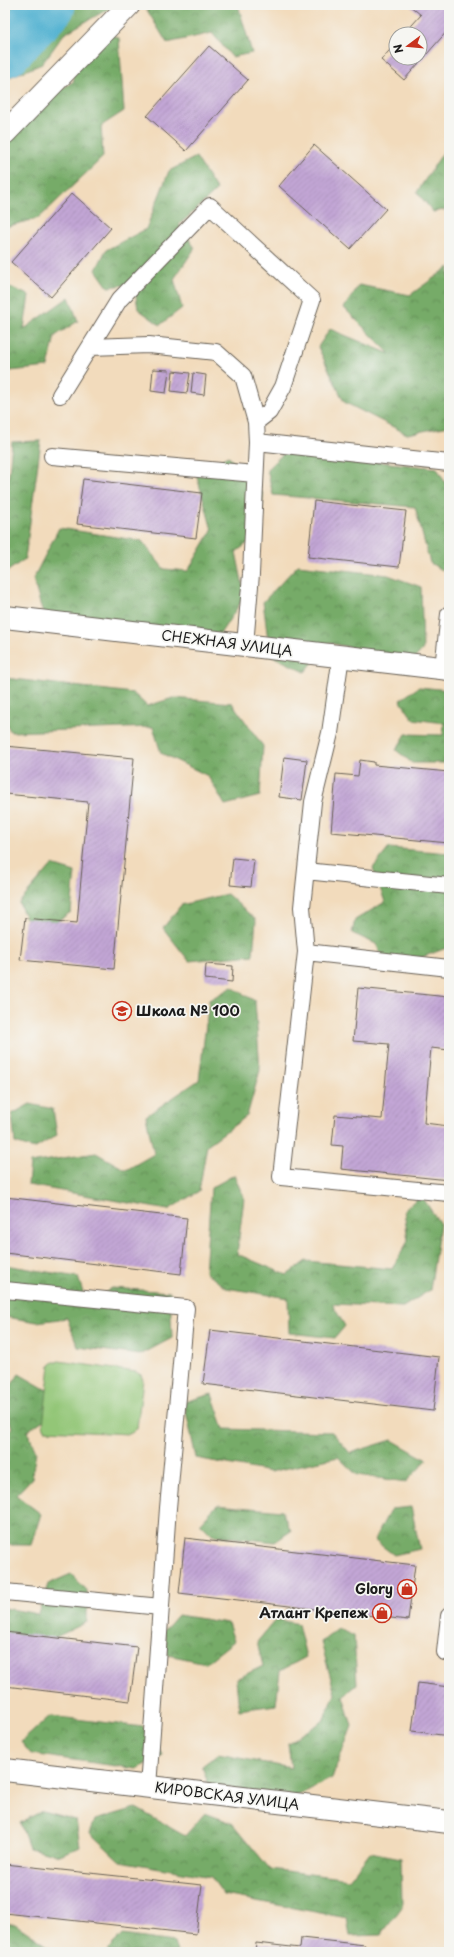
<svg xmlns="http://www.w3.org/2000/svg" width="454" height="1957" viewBox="0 0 454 1957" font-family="'Playpen Sans',sans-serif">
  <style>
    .forest { fill: url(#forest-crowns); stroke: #496442 }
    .garden { fill: #93c677; stroke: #58714a }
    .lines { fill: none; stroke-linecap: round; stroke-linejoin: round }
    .river { stroke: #54b3d2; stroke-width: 51 }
    .building { fill: url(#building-hatch) }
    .service-casing { stroke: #675f54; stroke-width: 18 }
    .minor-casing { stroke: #675f54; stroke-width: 24 }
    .tertiary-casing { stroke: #675f54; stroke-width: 24 }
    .service { stroke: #fff; stroke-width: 16 }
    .minor { stroke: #fff; stroke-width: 22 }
    .tertiary { stroke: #fff; stroke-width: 22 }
    .labels { text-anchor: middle; stroke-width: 3.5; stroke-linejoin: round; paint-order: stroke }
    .street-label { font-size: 14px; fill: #1c1c1c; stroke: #f6f6f2 }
    .poi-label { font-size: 14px; font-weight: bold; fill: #1c1c1c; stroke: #f6f6f2; text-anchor: end }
  </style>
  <defs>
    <pattern id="forest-crowns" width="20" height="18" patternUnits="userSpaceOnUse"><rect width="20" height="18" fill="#76ab68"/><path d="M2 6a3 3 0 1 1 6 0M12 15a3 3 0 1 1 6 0" fill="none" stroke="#608a55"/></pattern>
    <pattern id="building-hatch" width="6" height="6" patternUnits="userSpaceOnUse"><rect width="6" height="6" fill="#c2a6d5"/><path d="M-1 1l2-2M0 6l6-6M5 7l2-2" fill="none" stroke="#a68eb6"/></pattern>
  </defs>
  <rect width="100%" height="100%" fill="#f6f6f2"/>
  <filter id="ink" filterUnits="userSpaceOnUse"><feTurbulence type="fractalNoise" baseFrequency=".025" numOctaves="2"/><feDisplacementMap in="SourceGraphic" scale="8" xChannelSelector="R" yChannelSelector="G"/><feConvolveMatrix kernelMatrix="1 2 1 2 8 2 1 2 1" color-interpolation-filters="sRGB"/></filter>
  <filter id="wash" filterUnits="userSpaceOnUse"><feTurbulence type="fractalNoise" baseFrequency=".012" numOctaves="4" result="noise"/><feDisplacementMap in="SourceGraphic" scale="16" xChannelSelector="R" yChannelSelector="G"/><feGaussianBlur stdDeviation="0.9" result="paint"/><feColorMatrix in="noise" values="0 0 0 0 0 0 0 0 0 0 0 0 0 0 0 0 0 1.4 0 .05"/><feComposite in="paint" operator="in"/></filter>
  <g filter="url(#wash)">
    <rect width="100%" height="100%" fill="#f2dbbc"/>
    <path class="forest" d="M 5,5 L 112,5 L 108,9 L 64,34 L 42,64 L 5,79 Z
      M 144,5 L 238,5 L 252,53 L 232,57 L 212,33 L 167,43 Z
      M 96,28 L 119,38 L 124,111 L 101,126 L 103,157 L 39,218 L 5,227 L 5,143 L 45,100 L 74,81 L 70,56 Z
      M 446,148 L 449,148 L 449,209 L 433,212 L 417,192 Z
      M 196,157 L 217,190 L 179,225 L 195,248 L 174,279 L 182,308 L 160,325 L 138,309 L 134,284 L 108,287 L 96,270 L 106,250 L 146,229 L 169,171 Z
      M 449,267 L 449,426 L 407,434 L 344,402 L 318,347 L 330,329 L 390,354 L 344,308 L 359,285 L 410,295 Z
      M 7,286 L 29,295 L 24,329 L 69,297 L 78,321 L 55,336 L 48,367 L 10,371 L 5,353 L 5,288 Z
      M 41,441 L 25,559 L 5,573 L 5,516 L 12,442 Z
      M 285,452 L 437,468 L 449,490 L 449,574 L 430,563 L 415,507 L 273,495 L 267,469 Z
      M 228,456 L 263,494 L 261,533 L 236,552 L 245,596 L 220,634 L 47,628 L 33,579 L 59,528 L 142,541 L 164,569 L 188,571 L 212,530 L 196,473 Z
      M 298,565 L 388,575 L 421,587 L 423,649 L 402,672 L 353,648 L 329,643 L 305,672 L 270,655 L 263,602 Z
      M 5,678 L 133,693 L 147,706 L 173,698 L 232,703 L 263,746 L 260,796 L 225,805 L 208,776 L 161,753 L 153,727 L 11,732 L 5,723 Z
      M 419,687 L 449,690 L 449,763 L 412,763 L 396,750 L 406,734 L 443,735 L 444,723 L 413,719 L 400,700 Z
      M 389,848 L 449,853 L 449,947 L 388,970 L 376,944 L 352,933 L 355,920 L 385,902 L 373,868 Z
      M 52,865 L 75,872 L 71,912 L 34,937 L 19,903 Z
      M 227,894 L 256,920 L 253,955 L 189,961 L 163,928 L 181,905 Z
      M 232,987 L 255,1001 L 260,1070 L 247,1116 L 207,1145 L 199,1191 L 168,1210 L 28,1185 L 30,1163 L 96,1153 L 126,1170 L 154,1154 L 146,1116 L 199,1080 L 209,1000 Z
      M 30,1104 L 53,1109 L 57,1135 L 34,1149 L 15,1143 L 12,1114 Z
      M 234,1175 L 244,1198 L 237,1254 L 287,1275 L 306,1261 L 392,1269 L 408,1241 L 404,1210 L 421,1195 L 440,1224 L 430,1290 L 403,1307 L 332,1304 L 345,1326 L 335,1338 L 289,1333 L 288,1298 L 226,1288 L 205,1272 L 211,1188 Z
      M 5,1265 L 78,1277 L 87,1305 L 112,1288 L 170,1292 L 172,1338 L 140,1355 L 78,1347 L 67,1318 L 37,1322 L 5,1317 Z
      M 19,1374 L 52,1393 L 51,1415 L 27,1431 L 36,1451 L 32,1478 L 16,1495 L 41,1514 L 31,1545 L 5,1545 L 5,1434 L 12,1428 C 3,1398 1,1400 19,1374 Z
      M 212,1394 L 224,1429 L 332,1432 L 350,1453 L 392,1440 L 427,1460 L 406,1482 L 357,1475 L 338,1457 L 270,1472 L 196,1458 L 184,1402 Z
      M 217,1505 L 282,1511 L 291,1531 L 275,1542 L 212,1535 L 200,1523 Z
      M 411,1507 L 420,1549 L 394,1555 L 374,1540 L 391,1509 Z
      M 71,1574 L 87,1590 L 87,1622 L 48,1641 L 5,1636 L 5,1608 L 38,1614 L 48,1584 Z
      M 178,1615 L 228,1623 L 234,1641 L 206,1663 L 168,1655 L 164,1631 Z
      M 276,1619 L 298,1624 L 306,1657 L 280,1671 L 276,1705 L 239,1710 L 236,1679 L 263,1666 L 257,1642 Z
      M 338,1629 L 354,1636 L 357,1684 L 343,1696 L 352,1726 L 332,1778 L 297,1796 L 209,1786 L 202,1766 L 218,1754 L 291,1768 L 288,1743 L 323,1721 L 335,1694 L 321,1642 Z
      M 50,1716 L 143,1727 L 163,1756 L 137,1769 L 31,1754 L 21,1742 Z
      M 136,1808 L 185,1836 L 205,1813 L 232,1823 L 270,1869 L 349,1879 L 370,1852 L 401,1858 L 402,1907 L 381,1935 L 350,1936 L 347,1918 L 224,1895 L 211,1877 L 120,1861 L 90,1833 L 95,1820 Z
      M 42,1811 L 76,1820 L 80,1846 L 60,1855 L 29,1848 L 20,1823 Z
      M 5,1923 L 15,1924 L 57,1952 L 5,1952 Z
      M 122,1935 L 174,1942 L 177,1952 L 109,1952 L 107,1950 Z"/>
    <path class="garden" d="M 59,1361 L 136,1372 L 141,1375 L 143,1380 L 137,1428 L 133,1432 L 129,1434 L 45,1430 L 43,1425 L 50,1365 L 54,1362 Z"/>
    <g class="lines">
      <path class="river" d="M 5,52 L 50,5"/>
    </g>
    <g id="blocks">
      <path class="building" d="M 409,5 L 449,5 L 449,29 L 404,80 L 381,60 L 396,43 L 396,58 L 420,58 L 420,34 L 404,34 L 421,15 Z
        M 209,46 L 248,80 L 186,151 L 147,116 Z
        M 314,145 L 386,209 L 350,249 L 279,186 Z
        M 72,193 L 111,228 L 51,297 L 11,262 Z
        M 153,369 L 169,370 L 166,393 L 151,391 Z
        M 173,371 L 190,373 L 187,393 L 171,391 Z
        M 193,373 L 206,375 L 204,395 L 191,393 Z
        M 83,479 L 202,493 L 196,538 L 77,524 Z
        M 314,501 L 406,511 L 399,567 L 308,557 Z
        M 5,746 L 134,758 L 114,969 L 20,960 L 25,918 L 77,923 L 88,802 L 5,794 Z
        M 284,757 L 307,760 L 302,800 L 279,797 Z
        M 360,760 L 374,762 L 374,765 L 449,772 L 449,843 L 331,832 L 336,774 L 358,776 Z
        M 233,858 L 254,860 L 251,887 L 230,885 Z
        M 206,964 L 233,966 L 232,982 L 205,979 Z
        M 358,988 L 449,997 L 449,1050 L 431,1048 L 424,1123 L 449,1126 L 449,1180 L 341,1169 L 343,1146 L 332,1145 L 335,1115 L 382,1119 L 389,1044 L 353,1041 Z
        M 5,1197 L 187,1218 L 181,1274 L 5,1253 Z
        M 210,1330 L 439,1357 L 433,1411 L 203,1384 Z
        M 185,1538 L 415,1565 L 408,1620 L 179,1593 Z
        M 5,1632 L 137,1647 L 130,1701 L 5,1686 Z
        M 418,1683 L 449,1687 L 449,1736 L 412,1731 Z
        M 5,1864 L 202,1885 L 196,1934 L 5,1913 Z
        M 301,1938 L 365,1945 L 364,1952 L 255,1952 L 256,1943 L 300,1948 Z"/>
    </g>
  </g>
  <g filter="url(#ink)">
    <use href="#blocks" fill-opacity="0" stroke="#675f54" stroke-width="1"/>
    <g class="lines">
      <defs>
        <path id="service" d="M 90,347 L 149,345 L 216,352 L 243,376 L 256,422 L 257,442 L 251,574 L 245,645
          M 60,395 L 119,300 L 210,206 L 312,300 L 283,387 L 269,412 L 256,422
          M 257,442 L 449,463
          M 52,456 L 255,474
          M 341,656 L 330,733 L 313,802 L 302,907 L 306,952 L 281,1177 L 449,1193
          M 443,668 L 449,614
          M 306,871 L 449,886
          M 306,952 L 449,968
          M 5,1290 L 186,1308 L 168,1508 L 148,1787
          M 5,1592 L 161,1607
          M 449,1616 L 445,1652 L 449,1653"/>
        <path id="minor" d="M 5,133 L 129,5"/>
        <path id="tertiary" d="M 5,617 L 449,669
          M 5,1770 L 449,1822"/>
      </defs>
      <use href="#service" class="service-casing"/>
      <use href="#minor" class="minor-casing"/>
      <use href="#tertiary" class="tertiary-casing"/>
      <use href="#service" class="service"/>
      <use href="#minor" class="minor"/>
      <use href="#tertiary" class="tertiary"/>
    </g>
  </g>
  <defs>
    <symbol id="school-ring" viewBox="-11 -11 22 22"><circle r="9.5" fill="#f6f6f2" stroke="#c8321e" stroke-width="1.5"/><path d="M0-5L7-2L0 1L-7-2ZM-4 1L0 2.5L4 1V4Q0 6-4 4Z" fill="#c8321e"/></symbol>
    <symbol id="shop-ring" viewBox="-11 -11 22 22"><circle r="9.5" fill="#f6f6f2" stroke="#c8321e" stroke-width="1.5"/><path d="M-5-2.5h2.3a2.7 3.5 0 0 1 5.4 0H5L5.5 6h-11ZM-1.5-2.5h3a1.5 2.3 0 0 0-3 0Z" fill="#c8321e"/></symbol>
  </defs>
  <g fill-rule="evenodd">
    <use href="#school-ring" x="111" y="1000" width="22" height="22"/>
    <use href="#shop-ring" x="396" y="1578" width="22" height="22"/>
    <use href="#shop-ring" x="371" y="1602" width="22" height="22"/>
  </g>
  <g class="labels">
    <g class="street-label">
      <text transform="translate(227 643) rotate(7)" y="5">СНЕЖНАЯ УЛИЦА</text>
      <text transform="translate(227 1796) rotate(7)" y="5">КИРОВСКАЯ УЛИЦА</text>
    </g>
    <g class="poi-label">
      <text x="136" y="1016" text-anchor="start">Школа № 100</text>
      <text x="393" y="1594">Glory</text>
      <text x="368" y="1618">Атлант Крепеж</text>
    </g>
  </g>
  <rect width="454" height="1957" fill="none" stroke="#f6f6f2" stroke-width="20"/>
  <g transform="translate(408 46) rotate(254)"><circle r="19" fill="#f6f6f2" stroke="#9f9f9c"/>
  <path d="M0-3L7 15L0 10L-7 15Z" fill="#c8321e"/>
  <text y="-6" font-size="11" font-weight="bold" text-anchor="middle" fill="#1c1c1c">N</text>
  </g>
</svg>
